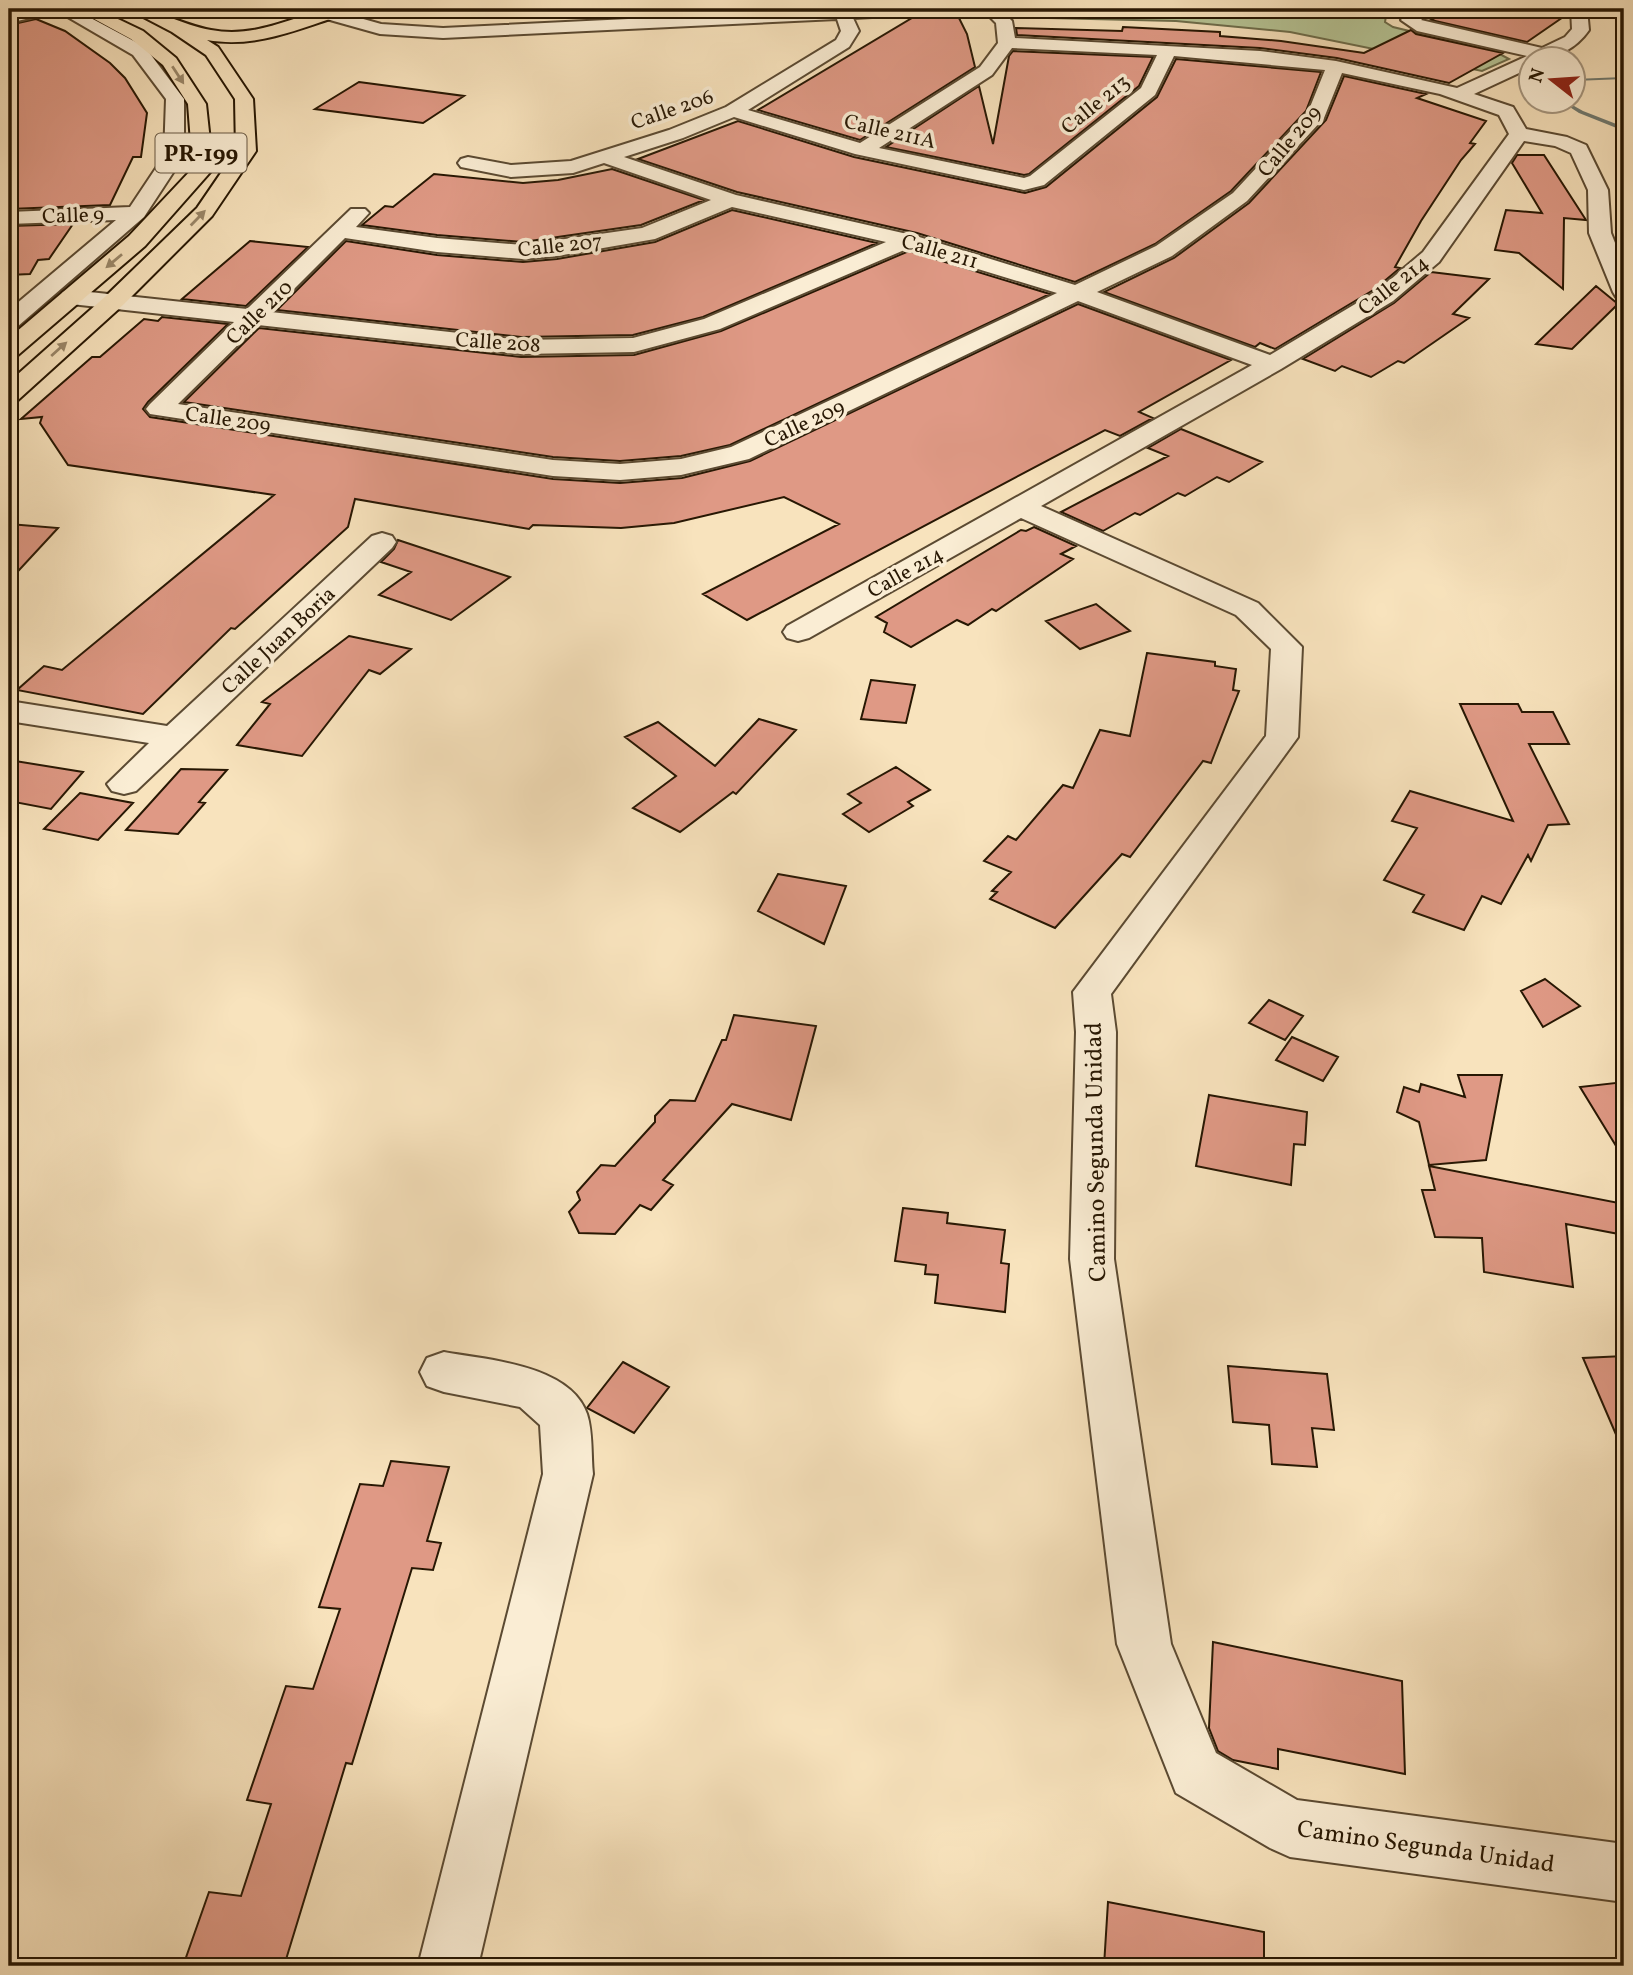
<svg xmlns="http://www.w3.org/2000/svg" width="1633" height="1975" viewBox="0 0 1633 1975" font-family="Vollkorn,serif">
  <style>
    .green { fill: #b6c596; stroke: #6e6e4c; stroke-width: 2 }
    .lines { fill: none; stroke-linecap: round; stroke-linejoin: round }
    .stream { fill: #707a71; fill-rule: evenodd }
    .building { fill: #df9985; stroke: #271703; stroke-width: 2 }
    .street-casing { stroke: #5b4a32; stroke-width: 4 }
    .primary-casing { stroke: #271703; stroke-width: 4 }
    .street { fill: #faedd4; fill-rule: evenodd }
    .primary { fill: #f8e3bd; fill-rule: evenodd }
    .oneway { fill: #9a8769 }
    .labels { text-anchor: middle; stroke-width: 7; stroke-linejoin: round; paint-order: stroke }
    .far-street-label { font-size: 21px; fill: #271703; stroke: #faedd4 }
    .shield { fill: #faedd4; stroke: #665742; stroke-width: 2 }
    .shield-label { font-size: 23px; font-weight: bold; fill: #271703 }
    .street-label { font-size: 24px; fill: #271703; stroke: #faedd4 }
  </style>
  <rect width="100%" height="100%" fill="#f8e3bd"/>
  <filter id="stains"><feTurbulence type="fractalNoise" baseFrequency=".00286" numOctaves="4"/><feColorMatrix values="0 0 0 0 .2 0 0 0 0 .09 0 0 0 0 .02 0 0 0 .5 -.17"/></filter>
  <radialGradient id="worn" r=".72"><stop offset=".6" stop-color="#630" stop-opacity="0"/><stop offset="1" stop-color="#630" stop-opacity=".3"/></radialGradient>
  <path class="green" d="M 1002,9 L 1407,9 L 1386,16 L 1385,22 L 1393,27 L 1496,52 L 1509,59 L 1482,71 L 1290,32 L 1176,21 L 1009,17 Z"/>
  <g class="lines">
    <path class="stream" d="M 1624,77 L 1624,79 L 1574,81 L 1574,79 Z
      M 1562,102 L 1567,102 L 1583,111 L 1624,127 L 1624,131 L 1579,113 Z"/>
  </g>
  <path class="building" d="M 1453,9 L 1505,14 L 1507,9 L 1569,9 L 1569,13 L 1527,42 L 1431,20 Z
    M 934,14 L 957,14 L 967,34 L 975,67 L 860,140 L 758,110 L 912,18 Z
    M 36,19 L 65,31 L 110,63 L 125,78 L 147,113 L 141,157 L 133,157 L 110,205 L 9,209 L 9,25 Z
    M 1123,27 L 1220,32 L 1220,36 L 1281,41 L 1364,53 L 1411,30 L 1416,34 L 1503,53 L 1449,83 L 1337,58 L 1260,48 L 1017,35 L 1016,28 L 1122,31 Z
    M 1013,51 L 1153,57 L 1139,86 L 1029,174 L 1024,175 L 886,147 L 979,86 L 993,144 L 1009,56 Z
    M 1176,59 L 1321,72 L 1306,111 L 1231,191 L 1155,244 L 1075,282 L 917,233 L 737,192 L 638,159 L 738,121 L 854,157 L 1025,193 L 1046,187 L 1157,97 Z
    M 1344,76 L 1426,94 L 1417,98 L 1486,121 L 1470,143 L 1475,144 L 1461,160 L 1421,221 L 1395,267 L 1400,268 L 1375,289 L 1275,349 L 1260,343 L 1255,347 L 1104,292 L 1174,258 L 1249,203 L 1326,120 Z
    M 359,82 L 464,96 L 423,123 L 315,109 Z
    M 1517,155 L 1544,155 L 1586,220 L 1564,218 L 1563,289 L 1519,253 L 1495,250 L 1506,210 L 1542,213 L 1512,163 Z
    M 612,169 L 704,200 L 641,225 L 523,242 L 437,235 L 362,225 L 385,206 L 393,207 L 434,174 L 523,183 L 558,180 Z
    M 732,210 L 877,243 L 703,317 L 633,335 L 521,337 L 277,310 L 346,241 L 437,255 L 523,262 L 557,259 L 655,242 Z
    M 73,224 L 49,259 L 38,260 L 30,274 L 9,275 L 9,226 Z
    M 250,241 L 308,247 L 246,306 L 182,299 Z
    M 909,251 L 1050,294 L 730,445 L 681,456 L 620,461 L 553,457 L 184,402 L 259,328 L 521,357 L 634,355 L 721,331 Z
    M 1431,272 L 1489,279 L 1453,314 L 1469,318 L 1404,363 L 1398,361 L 1371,377 L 1342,366 L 1335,371 L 1303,359 L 1394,303 Z
    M 1596,286 L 1618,304 L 1572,349 L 1536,344 Z
    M 1078,304 L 1231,360 L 1139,412 L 1153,418 L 1120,436 L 1105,430 L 747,620 L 703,594 L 839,524 L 784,497 L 674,523 L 621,528 L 533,525 L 529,529 L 355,499 L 348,527 L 235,629 L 231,628 L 143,714 L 17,690 L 44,666 L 62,670 L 274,495 L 68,465 L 40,423 L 42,417 L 21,419 L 92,357 L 100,357 L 144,319 L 158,321 L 162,317 L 228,324 L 148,402 L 143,409 L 150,417 L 553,479 L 620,483 L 682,478 L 750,461 Z
    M 1181,429 L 1262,462 L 1229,482 L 1217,477 L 1185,496 L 1178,493 L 1140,515 L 1135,513 L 1103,531 L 1061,512 L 1168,456 L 1148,448 Z
    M 9,524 L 58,528 L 9,581 Z
    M 1034,527 L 1076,546 L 1061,554 L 1073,559 L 996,611 L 992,609 L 968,625 L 957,620 L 911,647 L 884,632 L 887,623 L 876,617 L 1021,530 L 1026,531 Z
    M 398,540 L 510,577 L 451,620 L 379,595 L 411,572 L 381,562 L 394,549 Z
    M 1096,604 L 1130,631 L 1080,649 L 1046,621 Z
    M 349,636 L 411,649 L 380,674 L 369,670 L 302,756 L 237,745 L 270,704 L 262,702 Z
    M 1147,653 L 1215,662 L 1215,666 L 1236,669 L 1233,690 L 1239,691 L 1211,763 L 1203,761 L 1130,857 L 1122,854 L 1055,928 L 990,899 L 997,892 L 992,891 L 1011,872 L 984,861 L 1008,836 L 1016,840 L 1063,785 L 1073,788 L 1100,730 L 1130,736 Z
    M 871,680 L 915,685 L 906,723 L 861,719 Z
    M 1460,704 L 1518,704 L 1522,712 L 1553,712 L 1569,744 L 1529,744 L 1569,824 L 1548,825 L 1531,861 L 1528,855 L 1501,904 L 1482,896 L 1464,930 L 1413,912 L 1424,895 L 1384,880 L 1417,828 L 1392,821 L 1410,791 L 1513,821 Z
    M 759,719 L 796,730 L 736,794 L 733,792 L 680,832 L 633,808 L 676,776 L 625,737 L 658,722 L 715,766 Z
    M 9,760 L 83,772 L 51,809 L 9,801 Z
    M 896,767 L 930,790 L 908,802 L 913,806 L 869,832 L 843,814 L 861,803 L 848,794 Z
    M 181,769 L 227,770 L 199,802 L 205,803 L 178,834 L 126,830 Z
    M 80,793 L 133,803 L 98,840 L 44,829 Z
    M 778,874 L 846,886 L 824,944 L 758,911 Z
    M 1545,979 L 1580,1006 L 1543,1027 L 1521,991 Z
    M 1269,1000 L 1303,1016 L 1285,1040 L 1249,1023 Z
    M 734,1015 L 816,1026 L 791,1120 L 732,1104 L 663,1180 L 673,1185 L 651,1210 L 640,1205 L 615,1234 L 579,1233 L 569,1212 L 580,1200 L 577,1192 L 601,1165 L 615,1166 L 655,1122 L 655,1116 L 670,1100 L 695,1101 L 722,1040 L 726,1040 Z
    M 1292,1037 L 1338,1057 L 1323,1081 L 1276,1060 Z
    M 1458,1075 L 1502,1075 L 1486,1160 L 1429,1165 L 1419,1122 L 1397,1112 L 1404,1087 L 1419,1092 L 1421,1084 L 1465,1097 Z
    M 1624,1082 L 1624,1159 L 1580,1087 Z
    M 1209,1095 L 1307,1112 L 1305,1145 L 1294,1144 L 1291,1185 L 1196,1166 Z
    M 1429,1166 L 1624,1204 L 1624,1235 L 1566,1224 L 1573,1287 L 1484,1272 L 1482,1238 L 1435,1237 L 1422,1190 L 1435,1190 Z
    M 903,1208 L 948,1213 L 947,1223 L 1005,1230 L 1001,1263 L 1009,1264 L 1005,1312 L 935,1303 L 938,1275 L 925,1274 L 926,1265 L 895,1261 Z
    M 1624,1356 L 1624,1453 L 1583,1358 Z
    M 623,1362 L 669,1387 L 634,1433 L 587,1408 Z
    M 1228,1366 L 1327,1374 L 1334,1430 L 1312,1428 L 1317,1467 L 1272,1464 L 1269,1425 L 1233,1422 Z
    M 391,1461 L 449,1467 L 427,1541 L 441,1543 L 433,1570 L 412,1568 L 352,1764 L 346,1763 L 284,1966 L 183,1966 L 209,1892 L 241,1896 L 271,1804 L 247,1800 L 286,1686 L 313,1689 L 340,1609 L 319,1607 L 360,1484 L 383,1486 Z
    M 1213,1642 L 1402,1681 L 1405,1774 L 1278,1749 L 1278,1769 L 1233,1760 L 1218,1751 L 1209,1728 Z
    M 1108,1902 L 1264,1932 L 1264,1966 L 1104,1966 Z"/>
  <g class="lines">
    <defs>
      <path id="street" d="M 26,9 L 53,9 L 51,13 L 9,23 L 9,13 Z
        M 54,9 L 74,9 L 145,47 L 184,99 L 184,156 L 144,217 L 17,327 L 9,329 L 9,310 L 116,220 L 9,224 L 9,212 L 130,207 L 164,156 L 166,99 L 133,55 Z
        M 303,9 L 328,9 L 381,24 L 443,28 L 834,9 L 938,9 L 930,14 L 853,18 L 859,31 L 849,47 L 748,110 L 860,143 L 980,67 L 998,43 L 996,23 L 982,9 L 1000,9 L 1012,21 L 1015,38 L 1260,51 L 1336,61 L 1457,88 L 1527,56 L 1417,31 L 1401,20 C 1410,8 1420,9 1434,9 L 1421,20 L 1542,48 L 1565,37 L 1572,29 L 1571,9 L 1587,9 L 1589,30 C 1576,49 1554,60 1532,60 L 1532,67 L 1474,94 L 1513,107 L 1526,129 L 1567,137 L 1586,145 L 1608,190 L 1611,233 L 1624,265 L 1624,299 L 1616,297 L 1613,292 L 1589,233 L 1588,190 L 1571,153 L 1555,146 L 1524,141 L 1439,262 L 1393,301 L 1281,369 L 1041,506 L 1258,603 L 1302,647 L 1298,737 L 1111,994 L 1116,1032 L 1114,1259 L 1171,1644 L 1216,1753 L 1297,1800 L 1624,1844 L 1624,1902 L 1290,1857 L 1270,1848 L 1176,1793 L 1117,1644 L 1070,1259 L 1076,1032 L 1073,992 L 1266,736 L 1271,649 L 1236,615 L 1021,518 L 809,638 L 798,641 L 787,638 L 783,632 L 787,626 L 1252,365 L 1078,301 L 749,459 L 681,475 L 620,480 L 553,476 L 150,414 L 146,409 L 150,404 L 234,322 L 71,304 L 63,302 L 60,297 L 63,292 L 71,290 L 247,309 L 351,209 L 365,209 L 369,213 L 356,227 L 437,238 L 523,245 L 642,228 L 711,200 L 604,163 L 573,173 L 511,177 L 461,167 L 458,163 L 461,159 L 468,157 L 511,165 L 571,161 L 669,130 L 726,107 L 836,40 L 841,31 L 837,19 L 443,38 L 380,34 L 305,13 ZM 1012,48 L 1157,55 L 1141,88 L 1030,176 L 1024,178 L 879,148 L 992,75 ZM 1174,56 L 1325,70 L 1308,112 L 1233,193 L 1156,246 L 1075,285 L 916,236 L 736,195 L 624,157 L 683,138 L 734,117 L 855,154 L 1024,190 L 1044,185 L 1155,95 ZM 1342,73 L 1440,94 L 1499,115 L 1509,134 L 1423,252 L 1377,291 L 1270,355 L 1097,292 L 1172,256 L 1247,201 L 1324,118 ZM 732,207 L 886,242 L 704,319 L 633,338 L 521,340 L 271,312 L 345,238 L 437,252 L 523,259 L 557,256 L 655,239 ZM 909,248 L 1057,293 L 731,447 L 681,459 L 620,464 L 553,460 L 178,404 L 258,325 L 521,354 L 634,352 L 720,329 Z
        M 382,533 L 392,536 L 396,542 L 392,548 L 136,791 L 124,794 L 112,791 L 107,784 L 149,743 L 9,721 L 9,701 L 167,726 L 372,536 Z
        M 444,1352 C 488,1360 570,1365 587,1414 C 593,1432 591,1456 593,1474 L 478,1966 L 418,1966 L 543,1474 L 540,1425 L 520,1407 L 444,1392 L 427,1386 L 420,1372 L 427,1358 Z"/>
      <path id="primary" d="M 76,9 L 97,9 L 143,31 L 176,58 L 206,104 L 213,169 L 145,246 L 18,355 L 9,357 L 9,338 L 129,236 L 193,168 L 188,104 L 163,65 L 131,39 Z
        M 128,9 C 158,8 181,25 211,30 C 254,38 287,19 327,9 L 335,14 L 333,18 C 291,32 252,48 207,40 L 218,47 L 253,99 L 256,151 L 212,216 L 123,305 L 18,400 L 9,402 L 9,382 L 107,295 L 197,208 L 236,151 L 235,99 L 206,55 L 172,32 Z"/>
    </defs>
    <use href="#street" class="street-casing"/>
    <use href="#primary" class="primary-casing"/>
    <use href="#street" class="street"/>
    <use href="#primary" class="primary"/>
  </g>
  <defs><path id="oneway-solid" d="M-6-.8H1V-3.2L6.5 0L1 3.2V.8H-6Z" transform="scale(1.75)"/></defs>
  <g class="oneway">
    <use href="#oneway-solid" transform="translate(178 75) rotate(57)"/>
    <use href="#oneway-solid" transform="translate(198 218) rotate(-46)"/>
    <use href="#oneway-solid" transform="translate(114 261) rotate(140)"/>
    <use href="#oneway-solid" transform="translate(59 349) rotate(-42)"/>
  </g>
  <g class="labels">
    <g class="far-street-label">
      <text transform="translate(1095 104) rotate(-39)" y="7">Calle 213</text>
      <text transform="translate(672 109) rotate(-19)" y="7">Calle 206</text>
      <text transform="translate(890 131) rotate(13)" y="7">Calle 211A</text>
      <text transform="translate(1289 141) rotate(-50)" y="7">Calle 209</text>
      <text transform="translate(73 215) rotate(-2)" y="7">Calle 9</text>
      <text transform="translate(560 245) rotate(-6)" y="7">Calle 207</text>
      <text transform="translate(940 251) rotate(16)" y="7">Calle 211</text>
      <text transform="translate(1393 285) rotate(-38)" y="7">Calle 214</text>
      <text transform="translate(259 312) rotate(-44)" y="7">Calle 210</text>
      <text transform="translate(498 342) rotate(4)" y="7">Calle 208</text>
      <text transform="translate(228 419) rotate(8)" y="7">Calle 209</text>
      <text transform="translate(804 423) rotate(-25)" y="7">Calle 209</text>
      <text transform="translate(905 572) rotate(-29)" y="7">Calle 214</text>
      <text transform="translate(278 640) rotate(-43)" y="7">Calle Juan Boria</text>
    </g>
    <rect class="shield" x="155.5" y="133.5" width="91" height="39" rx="5"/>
    <g class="shield-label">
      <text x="201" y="161">PR-199</text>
    </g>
    <g class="street-label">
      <text transform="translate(1095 1152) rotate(-91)" y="8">Camino Segunda Unidad</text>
      <text transform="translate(1426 1846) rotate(8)" y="8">Camino Segunda Unidad</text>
    </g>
  </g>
  <rect width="1633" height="1975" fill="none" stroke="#f8e3bd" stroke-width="35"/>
  <rect x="10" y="10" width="1612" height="1954" fill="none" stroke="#271703" stroke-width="3.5"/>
  <rect x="18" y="18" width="1598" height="1940" fill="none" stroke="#271703" stroke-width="2"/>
  <g transform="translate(1552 80) rotate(287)"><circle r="33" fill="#faedd4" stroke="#a69780" stroke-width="2"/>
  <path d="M0-5L12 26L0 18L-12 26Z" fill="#8f2418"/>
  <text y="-10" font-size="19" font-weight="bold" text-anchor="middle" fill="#271703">N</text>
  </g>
  <rect width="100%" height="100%" filter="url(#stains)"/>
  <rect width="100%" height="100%" fill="url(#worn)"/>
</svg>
